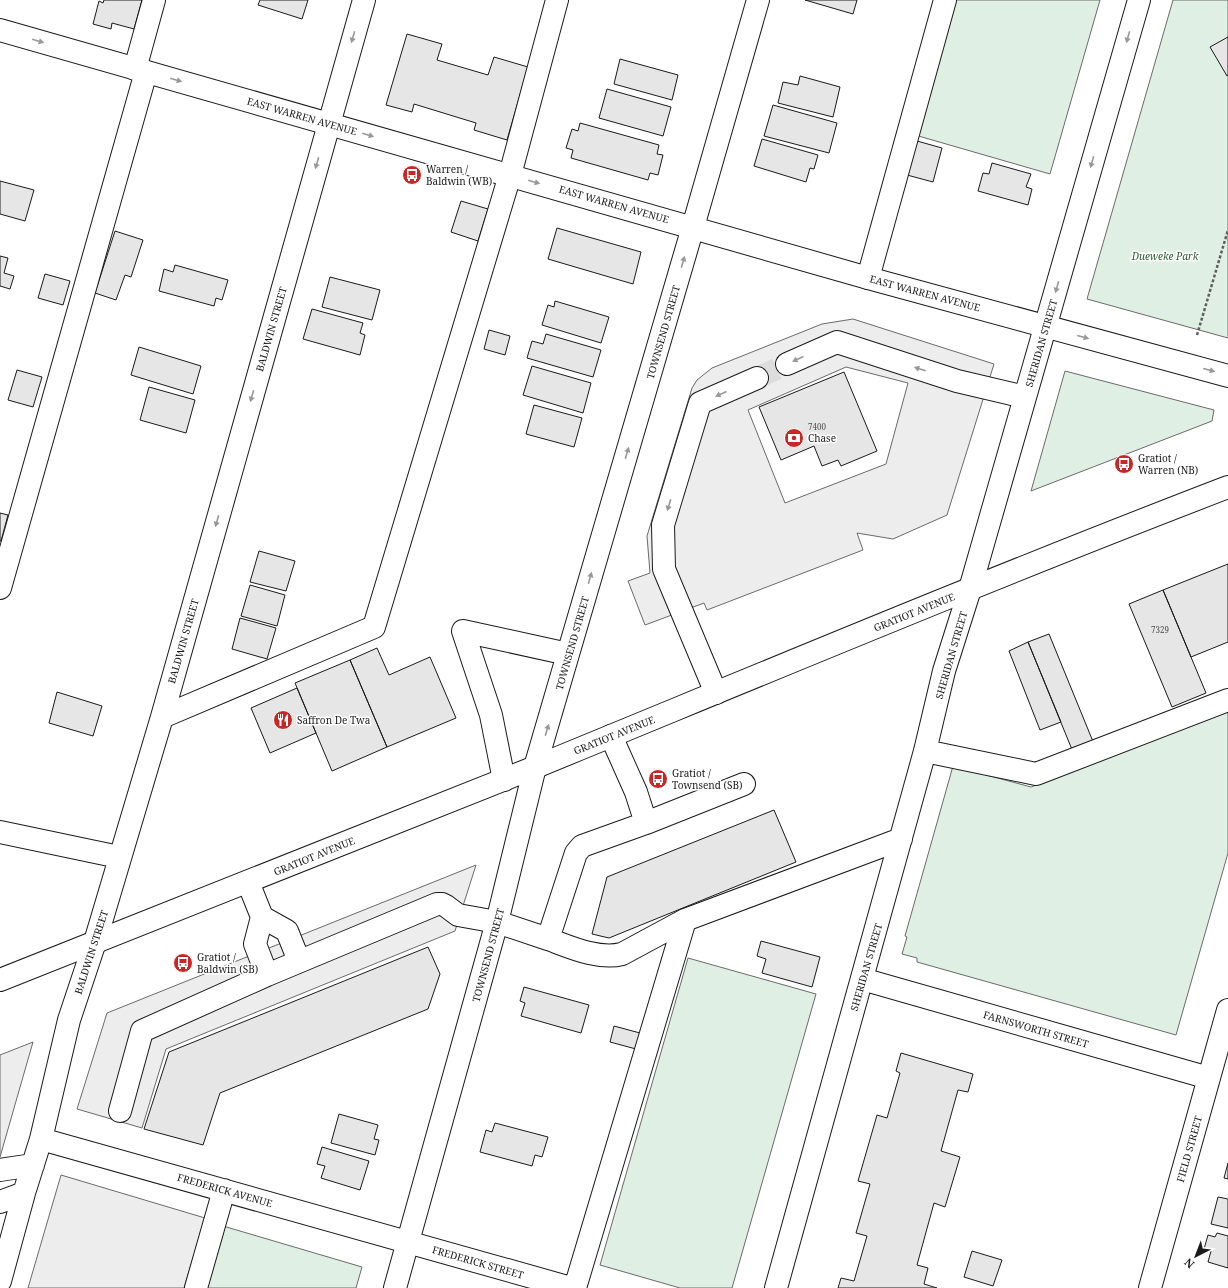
<svg xmlns="http://www.w3.org/2000/svg" width="1228" height="1288" viewBox="0 0 1228 1288" font-family="'Noto Serif',serif">
  <style>
    .green { fill: #e0efe3; stroke: #6a6a6a }
    .parking { fill: #ededed; stroke: #6a6a6a; fill-rule: evenodd }
    .building { fill: #e6e6e6; stroke: #1a1a1a }
    .lines { fill: none; stroke-linecap: round; stroke-linejoin: round }
    .minor-tunnel { stroke: #ddd; stroke-width: 22; stroke-dasharray: 22 11; stroke-linecap: butt }
    .minor-casing { stroke: #1a1a1a; stroke-width: 24 }
    .major-casing { stroke: #1a1a1a; stroke-width: 24 }
    .path { stroke: #5f5f5f; stroke-width: 2.5; stroke-dasharray: 3 2; stroke-linecap: butt }
    .minor { stroke: #fff; stroke-width: 22 }
    .major { stroke: #fff; stroke-width: 22 }
    .oneway { fill: #989898 }
    .labels { text-anchor: middle; stroke-width: 3; stroke-linejoin: round; paint-order: stroke }
    .number-label { font-size: 8px; fill: #4d4d4d }
    .street-label { font-size: 10px; fill: #1a1a1a; stroke: #fff }
    .poi-label { font-size: 10px; fill: #1a1a1a; stroke: #fff; text-anchor: start }
    .park-label { font-size: 10px; font-style: italic; fill: #2b5a34; stroke: #fff }
  </style>
  <rect width="100%" height="100%" fill="#fff"/>
  <path class="green" d="M 953,0 L 1100,0 L 1050,174 L 915,135 Z
    M 1173,0 L 1228,0 L 1228,338 L 1087,299 Z
    M 1065,371 L 1214,410 L 1212,421 L 1031,491 Z
    M 1228,712 L 1228,853 L 1176,1035 L 917,962 L 917,958 L 902,954 L 907,937 L 905,936 L 953,766 L 1031,787 Z
    M 688,958 L 816,994 L 732,1288 L 680,1288 L 600,1265 Z
    M 223,1226 L 362,1267 L 356,1288 L 206,1288 Z"/>
  <path class="parking" d="M 853,319 L 994,364 L 947,515 L 893,539 L 857,533 L 863,550 L 707,610 L 704,603 L 645,625 L 628,581 L 650,573 L 647,536 L 692,388 L 697,380 L 712,368 L 822,324 ZM 846,367 L 908,383 L 886,464 L 785,503 L 748,410 Z
    M 476,865 L 455,931 L 166,1049 L 142,1128 L 77,1109 L 107,1013 Z
    M 33,1042 L 0,1157 L 0,1055 Z
    M 61,1175 L 205,1218 L 184,1288 L 28,1288 Z"/>
  <path class="building" d="M 104,0 L 142,0 L 134,29 L 112,23 L 111,29 L 93,24 L 99,1 L 103,3 Z
    M 260,0 L 308,0 L 302,19 L 258,5 Z
    M 805,0 L 857,0 L 853,14 Z
    M 407,34 L 442,44 L 437,60 L 488,75 L 494,57 L 528,67 L 507,140 L 474,130 L 476,123 L 414,104 L 412,112 L 386,105 Z
    M 1228,37 L 1228,75 L 1227,76 L 1210,47 Z
    M 620,59 L 678,75 L 672,100 L 614,84 Z
    M 800,76 L 840,87 L 833,117 L 778,103 L 783,82 L 798,85 Z
    M 607,89 L 671,107 L 663,136 L 599,118 Z
    M 773,105 L 837,123 L 829,153 L 764,136 Z
    M 580,123 L 659,145 L 657,154 L 663,155 L 658,175 L 650,173 L 648,180 L 571,158 L 573,150 L 566,148 L 572,129 L 578,131 Z
    M 762,139 L 818,155 L 814,169 L 810,168 L 806,182 L 754,166 Z
    M 917,141 L 942,148 L 933,182 L 907,175 Z
    M 992,163 L 1031,174 L 1026,187 L 1032,189 L 1028,205 L 978,191 L 983,173 L 989,174 Z
    M 0,181 L 34,190 L 25,221 L 0,214 Z
    M 461,201 L 488,209 L 478,241 L 451,232 Z
    M 557,228 L 641,252 L 633,284 L 548,259 Z
    M 115,231 L 143,240 L 131,277 L 125,275 L 116,300 L 95,293 Z
    M 0,256 L 8,258 L 4,273 L 14,276 L 10,289 L 0,286 Z
    M 175,265 L 228,280 L 222,300 L 216,298 L 214,306 L 159,291 L 164,269 L 173,272 Z
    M 45,274 L 70,281 L 63,305 L 38,298 Z
    M 330,277 L 380,290 L 372,320 L 322,307 Z
    M 555,301 L 609,317 L 601,343 L 542,325 L 548,305 L 554,307 Z
    M 312,309 L 363,323 L 360,333 L 365,335 L 360,355 L 303,339 Z
    M 489,330 L 510,336 L 505,355 L 484,349 Z
    M 546,334 L 601,350 L 593,377 L 527,358 L 532,341 L 543,344 Z
    M 139,347 L 201,366 L 193,394 L 131,375 Z
    M 532,366 L 591,383 L 583,413 L 523,395 Z
    M 17,370 L 42,377 L 33,407 L 8,400 Z
    M 844,372 L 877,451 L 841,466 L 838,460 L 822,466 L 814,446 L 781,460 L 759,407 Z
    M 149,387 L 195,400 L 186,433 L 140,420 Z
    M 534,405 L 582,418 L 574,447 L 526,434 Z
    M 0,513 L 8,515 L 1,541 L 0,541 Z
    M 259,551 L 295,561 L 286,591 L 250,582 Z
    M 1228,564 L 1228,642 L 1191,657 L 1163,590 Z
    M 250,585 L 285,595 L 277,626 L 241,616 Z
    M 1163,590 L 1206,693 L 1172,707 L 1129,604 Z
    M 240,618 L 276,628 L 267,659 L 232,649 Z
    M 1049,634 L 1094,744 L 1073,752 L 1028,642 Z
    M 1028,642 L 1061,722 L 1040,730 L 1009,651 Z
    M 377,648 L 389,675 L 430,657 L 456,718 L 387,747 L 350,660 Z
    M 350,660 L 387,747 L 332,771 L 295,683 Z
    M 297,688 L 316,733 L 270,753 L 251,708 Z
    M 57,692 L 102,706 L 93,736 L 49,723 Z
    M 774,810 L 796,862 L 609,938 L 592,934 L 607,877 Z
    M 761,941 L 820,957 L 812,987 L 762,973 L 766,959 L 757,956 Z
    M 428,947 L 440,974 L 428,1009 L 220,1093 L 203,1145 L 144,1129 L 169,1052 Z
    M 524,987 L 589,1005 L 581,1033 L 521,1016 L 525,1003 L 520,1001 Z
    M 614,1026 L 640,1033 L 636,1049 L 610,1042 Z
    M 901,1053 L 973,1074 L 968,1092 L 958,1090 L 941,1151 L 960,1157 L 945,1207 L 934,1203 L 917,1265 L 928,1268 L 924,1284 L 937,1288 L 838,1288 L 841,1278 L 854,1281 L 867,1236 L 856,1233 L 870,1184 L 858,1181 L 877,1115 L 887,1118 L 900,1073 L 896,1071 Z
    M 339,1114 L 378,1125 L 374,1139 L 379,1140 L 375,1155 L 331,1143 Z
    M 495,1123 L 548,1137 L 542,1157 L 535,1155 L 532,1166 L 480,1152 L 486,1130 L 492,1132 Z
    M 322,1147 L 369,1161 L 360,1190 L 321,1178 L 325,1166 L 317,1164 Z
    M 1228,1163 L 1228,1179 L 1224,1178 Z
    M 1218,1197 L 1228,1199 L 1228,1228 L 1211,1224 Z
    M 1217,1233 L 1228,1236 L 1228,1268 L 1208,1262 L 1211,1251 L 1204,1249 L 1208,1235 L 1215,1237 Z
    M 972,1251 L 1002,1260 L 993,1286 L 964,1277 Z"/>
  <g class="lines">
    <path class="minor-tunnel" d="M 757,378 L 787,364"/>
    <defs>
      <path id="minor" d="M 135,69 L 154,0
        M 868,278 L 945,0
        M 787,364 L 837,342 L 957,381 L 1025,397
        M 0,588 L 146,72
        M 716,693 L 664,569 L 663,525 L 700,403 L 757,378
        M 162,717 L 374,627 L 510,175 L 557,0
        M 925,751 L 1036,774 L 1228,700
        M 504,780 L 491,715 L 463,631 L 568,654
        M 646,823 L 744,784
        M 0,832 L 119,857
        M 248,882 L 262,917 L 255,944 L 267,975
        M 262,917 L 287,931 L 299,961
        M 548,939 C 570,947 598,960 622,954 L 685,920
        M 862,979 L 1209,1078
        M 120,1111 L 142,1031 L 267,975 L 437,904 L 442,904 L 446,906 L 458,915 L 497,922 L 548,939 L 576,853 L 582,846 L 646,823 L 636,792 L 611,736
        M 41,1139 L 571,1288
        M 0,1170 L 33,1165
        M 0,1202 L 24,1193
        M 0,1281 L 24,1193 L 41,1139 L 69,1020 L 95,942 L 162,717 L 364,0
        M 196,1288 L 224,1190
        M 395,1288 L 497,922 L 535,767 L 693,227 L 758,0
        M 575,1288 L 685,920 L 901,839
        M 776,1288 L 925,751 L 944,671 L 970,589 L 1139,0
        M 1150,1288 L 1228,1010"/>
      <path id="major" d="M 0,30 L 868,278 L 1228,376
        M 0,980 C 179,909 359,839 538,766 C 767,672 996,576 1228,487"/>
    </defs>
    <use href="#minor" class="minor-casing"/>
    <use href="#major" class="major-casing"/>
    <path class="path" d="M 1197,335 L 1228,230"/>
    <use href="#minor" class="minor"/>
    <use href="#major" class="major"/>
  </g>
  <defs><path id="oneway-solid" d="M-6-.8H1V-3.2L6.5 0L1 3.2V.8H-6Z"/></defs>
  <g class="oneway">
    <use href="#oneway-solid" transform="translate(353 37) rotate(106)"/>
    <use href="#oneway-solid" transform="translate(1128 37) rotate(106)"/>
    <use href="#oneway-solid" transform="translate(38 41) rotate(16)"/>
    <use href="#oneway-solid" transform="translate(176 80) rotate(16)"/>
    <use href="#oneway-solid" transform="translate(368 135) rotate(16)"/>
    <use href="#oneway-solid" transform="translate(1092 162) rotate(106)"/>
    <use href="#oneway-solid" transform="translate(317 163) rotate(106)"/>
    <use href="#oneway-solid" transform="translate(534 182) rotate(16)"/>
    <use href="#oneway-solid" transform="translate(683 262) rotate(-74)"/>
    <use href="#oneway-solid" transform="translate(1057 287) rotate(106)"/>
    <use href="#oneway-solid" transform="translate(1083 337) rotate(15)"/>
    <use href="#oneway-solid" transform="translate(798 359) rotate(156)"/>
    <use href="#oneway-solid" transform="translate(920 369) rotate(-162)"/>
    <use href="#oneway-solid" transform="translate(1209 370) rotate(15)"/>
    <use href="#oneway-solid" transform="translate(721 394) rotate(156)"/>
    <use href="#oneway-solid" transform="translate(252 396) rotate(106)"/>
    <use href="#oneway-solid" transform="translate(627 453) rotate(-74)"/>
    <use href="#oneway-solid" transform="translate(669 505) rotate(107)"/>
    <use href="#oneway-solid" transform="translate(217 521) rotate(106)"/>
    <use href="#oneway-solid" transform="translate(590 578) rotate(-74)"/>
    <use href="#oneway-solid" transform="translate(547 730) rotate(-73)"/>
  </g>
  <defs>
    <symbol id="bus-disc" viewBox="-11 -11 22 22"><circle r="9.5" fill="#c62828" stroke="#fff"/><path d="M-5-6H5V4H4V6H2V4H-2V6H-4V4H-5ZM-3.5-4V0h7V-4ZM-3.5 1.2v1.5H-2V1.2ZM2 1.2v1.5H3.5V1.2Z" fill="#fff"/></symbol>
    <symbol id="bank-disc" viewBox="-11 -11 22 22"><circle r="9.5" fill="#c62828" stroke="#fff"/><path d="M-6-4H6V4H-6ZM0-2.3a2.3 2.3 0 1 0 0 4.6a2.3 2.3 0 1 0 0-4.6Z" fill="#fff"/></symbol>
    <symbol id="restaurant-disc" viewBox="-11 -11 22 22"><circle r="9.5" fill="#c62828" stroke="#fff"/><path d="M-5-6h1v4h1v-4h1v4h1v-4h1v5L-1.5 .5V6h-2V.5L-5-1ZM5-6V6H3V1.5H1.5Q1.5-4 5-6Z" fill="#fff"/></symbol>
  </defs>
  <g fill-rule="evenodd">
    <use href="#bus-disc" x="401" y="164" width="22" height="22"/>
    <use href="#bank-disc" x="783" y="427" width="22" height="22"/>
    <use href="#bus-disc" x="1113" y="453" width="22" height="22"/>
    <use href="#restaurant-disc" x="272" y="709" width="22" height="22"/>
    <use href="#bus-disc" x="647" y="768" width="22" height="22"/>
    <use href="#bus-disc" x="172" y="952" width="22" height="22"/>
  </g>
  <g class="labels">
    <g class="number-label">
      <text x="817" y="430">7400</text>
      <text x="1160" y="633">7329</text>
    </g>
    <g class="street-label">
      <text transform="translate(302 116) rotate(16)" y="4">EAST WARREN AVENUE</text>
      <text transform="translate(614 204) rotate(16)" y="4">EAST WARREN AVENUE</text>
      <text transform="translate(925 293) rotate(15)" y="4">EAST WARREN AVENUE</text>
      <text transform="translate(271 329) rotate(-74)" y="4">BALDWIN STREET</text>
      <text transform="translate(663 332) rotate(-74)" y="4">TOWNSEND STREET</text>
      <text transform="translate(1041 343) rotate(-74)" y="4">SHERIDAN STREET</text>
      <text transform="translate(914 612) rotate(-22)" y="4">GRATIOT AVENUE</text>
      <text transform="translate(183 641) rotate(-74)" y="4">BALDWIN STREET</text>
      <text transform="translate(572 643) rotate(-74)" y="4">TOWNSEND STREET</text>
      <text transform="translate(951 655) rotate(-74)" y="4">SHERIDAN STREET</text>
      <text transform="translate(614 735) rotate(-22)" y="4">GRATIOT AVENUE</text>
      <text transform="translate(314 856) rotate(-22)" y="4">GRATIOT AVENUE</text>
      <text transform="translate(91 952) rotate(-72)" y="4">BALDWIN STREET</text>
      <text transform="translate(488 955) rotate(-75)" y="4">TOWNSEND STREET</text>
      <text transform="translate(866 967) rotate(-74)" y="4">SHERIDAN STREET</text>
      <text transform="translate(1036 1029) rotate(16)" y="4">FARNSWORTH STREET</text>
      <text transform="translate(1189 1149) rotate(-74)" y="4">FIELD STREET</text>
      <text transform="translate(225 1190) rotate(16)" y="4">FREDERICK AVENUE</text>
      <text transform="translate(478 1262) rotate(16)" y="4">FREDERICK STREET</text>
    </g>
    <g class="poi-label">
      <text x="426" y="173">Warren /<tspan x="426" dy="12">Baldwin (WB)</tspan></text>
      <text x="808" y="442">Chase</text>
      <text x="1138" y="462">Gratiot /<tspan x="1138" dy="12">Warren (NB)</tspan></text>
      <text x="297" y="724">Saffron De Twa</text>
      <text x="672" y="777">Gratiot /<tspan x="672" dy="12">Townsend (SB)</tspan></text>
      <text x="197" y="961">Gratiot /<tspan x="197" dy="12">Baldwin (SB)</tspan></text>
    </g>
    <g class="park-label">
      <text x="1165" y="260">Dueweke Park</text>
    </g>
  </g>
  <g transform="translate(1196 1256) rotate(222)" stroke="#ffffff" stroke-width="3" paint-order="stroke">
  <path d="M0-3L7 15L0 10L-7 15Z" fill="#1a1a1a"/>
  <text y="-6" font-size="11" font-weight="bold" text-anchor="middle" fill="#1a1a1a">N</text>
  </g>
</svg>
